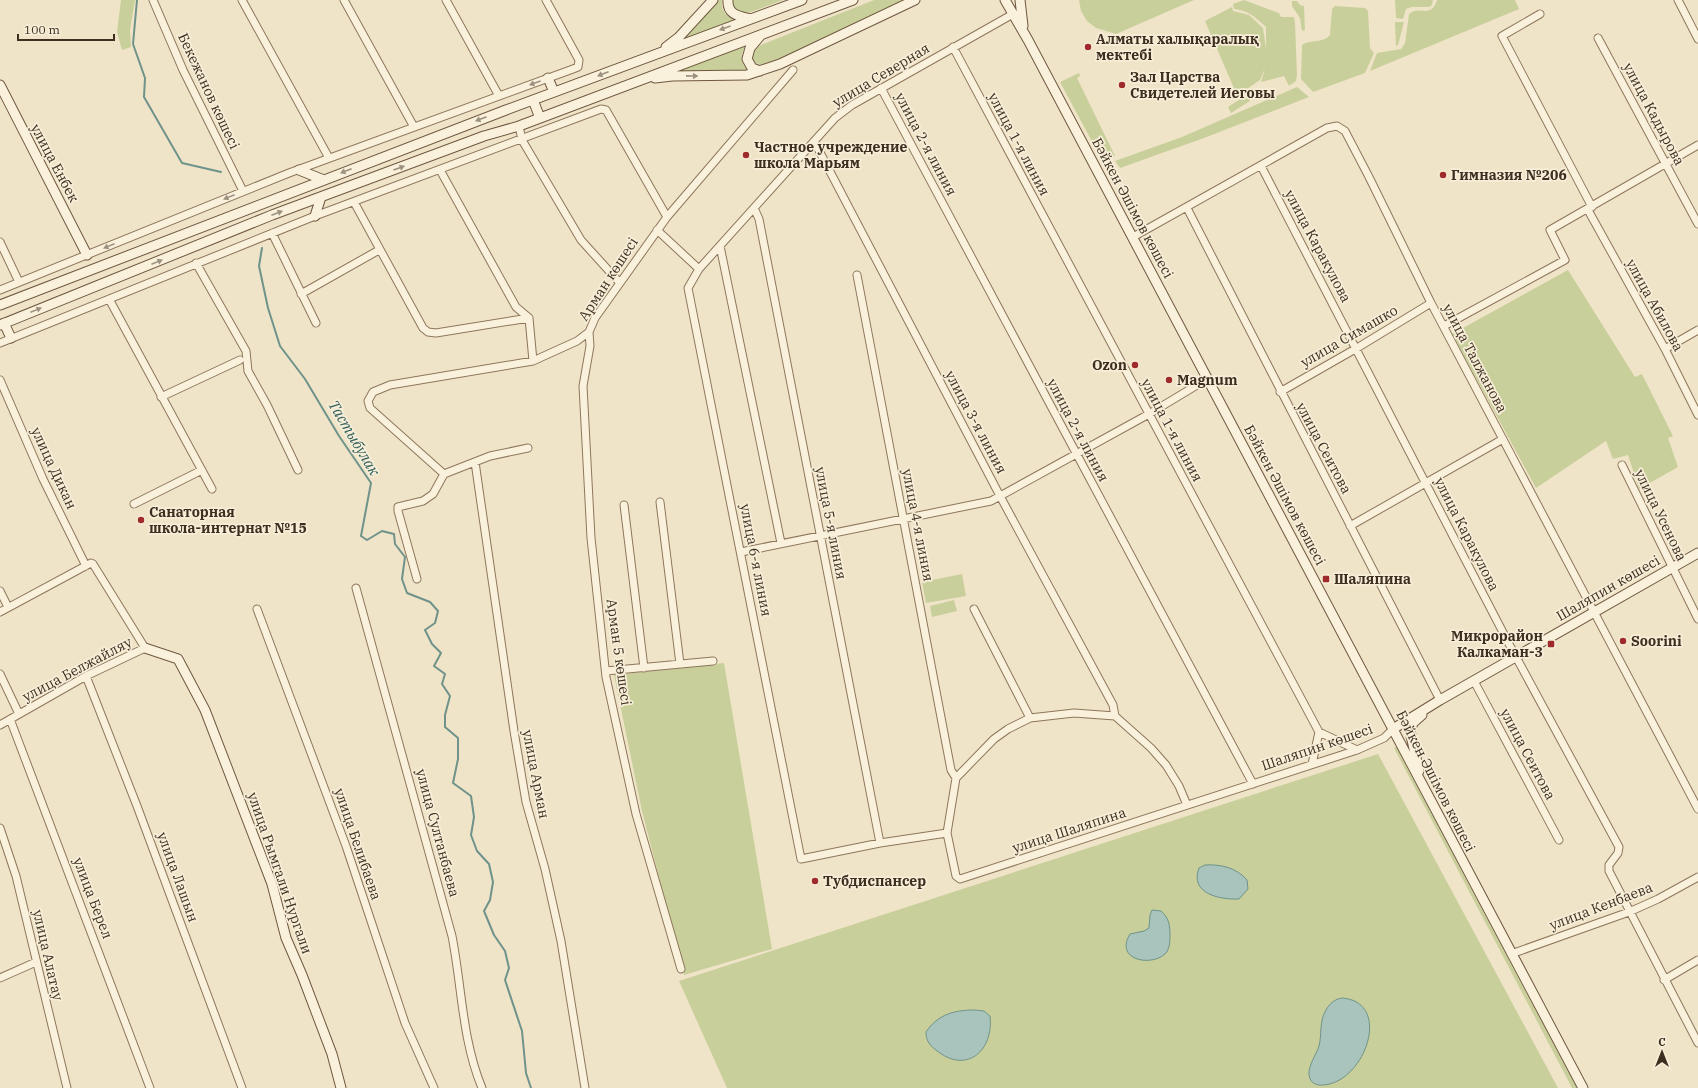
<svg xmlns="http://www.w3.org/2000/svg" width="1698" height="1088" viewBox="0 0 1698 1088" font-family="'IBM Plex Serif',serif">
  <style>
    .green { fill: #c9cf9b }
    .water { fill: #a9c4bc; stroke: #6f938a }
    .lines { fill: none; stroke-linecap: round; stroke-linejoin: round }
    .stream { stroke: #6f938a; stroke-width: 2 }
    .street-casing { stroke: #8d765c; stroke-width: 9 }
    .secondary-casing { stroke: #6f573f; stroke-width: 11 }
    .street { stroke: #faf1dc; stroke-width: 7 }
    .secondary { stroke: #faf1dc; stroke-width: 9 }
    .oneway { fill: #9c907e }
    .poi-dot { fill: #9e2a2b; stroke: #f7eed8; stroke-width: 1.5 }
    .labels { text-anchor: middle; stroke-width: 3.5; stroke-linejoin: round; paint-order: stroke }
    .poi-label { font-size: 14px; font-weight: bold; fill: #3d2e20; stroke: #f7eed8; text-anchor: start }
    .street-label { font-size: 14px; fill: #3d2e20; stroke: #f7eed8 }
    .water-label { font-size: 15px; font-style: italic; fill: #2f5d5a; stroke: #f7eed8 }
  </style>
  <rect width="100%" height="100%" fill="#f0e4c8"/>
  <path class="green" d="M 121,0 L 135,0 L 130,30 L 131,47 L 122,50 L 117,32 Z
    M 717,0 L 722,0 C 720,11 728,19 738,20 L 683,39 L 709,7 Z
    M 732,0 L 783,0 L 751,12 L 743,13 L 732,9 Z
    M 874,0 L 904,0 L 785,58 L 762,65 L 753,62 L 751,54 L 756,47 Z
    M 1079,0 L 1194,0 L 1116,34 L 1096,28 L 1087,21 L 1081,11 Z
    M 1244,0 L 1279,13 L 1281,17 L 1294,17 L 1295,23 L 1297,75 L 1296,81 L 1289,86 L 1284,76 L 1261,82 L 1265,68 L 1260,80 L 1247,89 L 1250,101 L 1231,113 L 1228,107 L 1239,100 L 1205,21 L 1232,7 L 1233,11 L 1249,15 L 1263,28 L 1266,49 L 1266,27 C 1256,18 1248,10 1234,9 L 1233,4 Z
    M 1395,0 L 1433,0 L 1432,5 L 1429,7 L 1412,7 L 1406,9 L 1403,19 L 1396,18 Z
    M 1437,0 L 1515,0 L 1519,9 L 1370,71 L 1377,53 L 1401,49 L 1405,43 L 1409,14 C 1420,5 1431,19 1437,0 Z
    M 1292,1 L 1297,1 L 1300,5 L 1304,6 L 1305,30 L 1302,31 L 1300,18 L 1292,6 Z
    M 1335,6 L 1365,8 L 1368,11 L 1370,48 L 1374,53 L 1365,73 L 1313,92 L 1301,79 L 1302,45 C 1311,39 1322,44 1330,35 L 1332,9 Z
    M 1395,22 L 1404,22 L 1398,45 L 1396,46 Z
    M 746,45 C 739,56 740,65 751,72 L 725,74 L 677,71 Z
    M 1079,73 L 1080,76 L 1077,78 L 1115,156 L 1103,162 L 1060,82 Z
    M 1297,87 L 1309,97 L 1204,138 L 1120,168 L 1115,161 L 1182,137 Z
    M 1568,270 L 1635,377 L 1642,374 L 1673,436 L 1668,438 L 1678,467 L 1639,489 L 1628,455 L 1613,459 L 1606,441 L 1536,488 L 1452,334 Z
    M 962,574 L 966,596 L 926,603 L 922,582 Z
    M 954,600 L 957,611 L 932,617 L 930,606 Z
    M 724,663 L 772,949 L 684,975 L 642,811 L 614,675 Z
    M 1396,747 L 1577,1088 L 1572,1088 L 1394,748 Z
    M 1378,754 L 1558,1088 L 727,1088 L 679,981 Z"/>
  <path class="water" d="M 1205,865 C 1221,864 1237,868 1247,880 L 1248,889 L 1239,899 C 1221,900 1189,894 1199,868 Z
    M 1152,910 L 1161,911 C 1168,917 1170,924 1170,934 C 1170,941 1170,949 1165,954 C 1151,967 1114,960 1130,934 L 1144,931 L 1149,928 L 1150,915 Z
    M 1342,998 C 1395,1002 1363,1088 1319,1085 C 1313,1084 1310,1081 1309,1075 C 1308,1066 1316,1055 1319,1046 C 1322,1035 1319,1021 1326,1010 C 1329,1004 1335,999 1342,998 Z
    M 975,1010 L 984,1011 L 990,1016 C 994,1051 966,1075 936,1050 C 929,1045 926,1040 926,1032 C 938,1014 955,1010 975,1010 Z"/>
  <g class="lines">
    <path class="stream" d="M 137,0 L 133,44 L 145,78 L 144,97 L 182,163 L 221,172
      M 262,248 L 259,266 L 268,308 L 280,346 L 305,379 L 339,436 L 371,483 L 361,536 L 367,540 L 382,531 L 394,534 L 395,544 L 405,557 L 402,579 L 407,593 L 430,602 L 438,611 L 435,623 L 425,630 L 432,644 L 441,653 L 434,666 L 445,674 L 442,684 L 450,696 L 445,715 L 445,727 L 458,738 L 458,759 L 453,783 L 471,796 L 474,817 L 471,835 L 477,851 L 489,864 L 493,882 L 490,900 L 484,911 L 494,935 L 505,951 L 509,968 L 505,980 L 522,1031 L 526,1073 L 531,1088"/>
    <defs>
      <path id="street" d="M 153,0 L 183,70 L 243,191
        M 242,0 L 329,158
        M 344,0 L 414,127
        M 446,0 L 499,96
        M 1678,0 L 1698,39
        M 1540,14 L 1502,36 L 1592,207
        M 1598,38 L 1698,224
        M 953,47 L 1319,732 L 1312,764
        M 881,88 L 1253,784
        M 519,126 L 522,140 L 581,240 L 619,282
        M 814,141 L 1000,496 L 1113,705 L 1115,716
        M 1261,166 L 1509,644 L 1619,847 L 1618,853 L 1609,865 L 1609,871 L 1698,1043
        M 440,170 L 516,307 L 529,318
        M 354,202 L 423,328 L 428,332 L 436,333 L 529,318
        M 754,208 L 759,219 L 880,843
        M 1187,208 L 1440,700
        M 1588,210 L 1665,349 L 1698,415
        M 657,230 L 699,269
        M 272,233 L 316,323
        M 1133,237 L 1327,128 L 1337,126 L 1345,131 L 1369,177 L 1431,303 L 1698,809
        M 0,242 L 19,282
        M 720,246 L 781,543
        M 196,263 L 246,351 L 248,371 L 267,405 L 298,470
        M 857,275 L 951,770 L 956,778
        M 0,290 L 289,173 L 573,69 L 578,67 L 579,60 L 546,0
        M 301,294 L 379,250
        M 109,299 L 212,489
        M 529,318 L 533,361
        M 1444,326 L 1565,260 L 1550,230 L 1698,145
        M 589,332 L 590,346 L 583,386 L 591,538 L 606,677 L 636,814 L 681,969
        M 0,343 L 315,216 L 601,109 L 606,110 L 667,217
        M 1665,349 L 1698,330
        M 0,380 L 43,479 L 86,566
        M 1280,392 L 1357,348 L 1431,303
        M 161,397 L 240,360
        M 475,462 L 514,731 L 526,802 L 545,869 L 561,941 L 585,1088
        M 1622,465 L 1698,619
        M 444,474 L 370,408 L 368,401 L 373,392 L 390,385 L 533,361 L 577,341 L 589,332 L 595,318 L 667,217 L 793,70
        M 660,502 L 680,664
        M 134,504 L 202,470
        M 624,505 L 644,668
        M 1350,526 L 1503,439
        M 741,552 L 991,501 L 1149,414 L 1207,379
        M 417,579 L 398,511 L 398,507 L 423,501 L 433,494 L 444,474 L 490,456 L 528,448
        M 356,588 L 452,936 C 462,987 462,1040 482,1088
        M 0,591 L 8,607
        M 257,609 L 346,846 L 405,1023 L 434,1088
        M 974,609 L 1030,718
        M 0,612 L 91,563 L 93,564 L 145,648 L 86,676 L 0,725
        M 606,671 L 713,661
        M 0,674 L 19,714
        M 86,676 L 137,806 L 242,1088
        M 1474,681 L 1559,840
        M 10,719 L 150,1088
        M 1319,732 L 1357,750
        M 1187,805 L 1179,786 L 1166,765 L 1151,748 L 1115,716 L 1074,713 L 1030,718 L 1008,729 L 994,739 L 956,778 L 947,833 L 956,876 L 960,879 L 1357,750 L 1384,738 L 1393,729
        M 0,828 L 16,876 L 67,1088
        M 947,833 L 880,843 L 801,859 L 688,288 L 699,269 L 835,118 L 852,105 L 1013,14
        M 1511,954 L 1629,912 L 1658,899 L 1698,877
        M 0,978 L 36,962
        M 1664,980 L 1698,960"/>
      <path id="secondary" d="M 728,0 C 727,15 739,16 751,19
        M 1005,0 L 1028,40 L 1583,1088
        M 1020,0 L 1023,26
        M 760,36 L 750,48 L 747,59 L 752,68 L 760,71
        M 666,47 L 679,37 L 713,0
        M 548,78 L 554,92
        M 655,78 L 672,76 L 747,75 L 780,64 L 915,0
        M 0,85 L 87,255
        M 533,100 L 540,118
        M 299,170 L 324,180
        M 315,216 L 321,197
        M 0,305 L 506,110 L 802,0
        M 4,323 L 11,338
        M 0,325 L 272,215 L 484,136 L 519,126 L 853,0
        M 145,648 L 178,659 L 205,710 L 272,884 L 286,938 L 302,975 L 332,1054 L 341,1088
        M 1393,729 L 1440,700 L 1698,553
        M 1419,771 L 1410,731 L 1413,723 L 1422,715"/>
    </defs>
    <use href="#street" class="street-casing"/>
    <use href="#secondary" class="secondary-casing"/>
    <use href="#street" class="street"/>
    <use href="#secondary" class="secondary"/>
  </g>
  <defs><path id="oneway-solid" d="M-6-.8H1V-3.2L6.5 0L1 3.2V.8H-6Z"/></defs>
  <g class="oneway">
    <use href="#oneway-solid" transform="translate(725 28) rotate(160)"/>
    <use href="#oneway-solid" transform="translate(603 74) rotate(159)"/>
    <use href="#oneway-solid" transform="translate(692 76) rotate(1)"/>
    <use href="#oneway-solid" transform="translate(535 83) rotate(160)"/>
    <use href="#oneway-solid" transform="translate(481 119) rotate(159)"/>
    <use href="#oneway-solid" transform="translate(399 168) rotate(-20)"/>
    <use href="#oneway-solid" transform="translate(346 171) rotate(159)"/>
    <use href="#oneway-solid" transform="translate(229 197) rotate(158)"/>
    <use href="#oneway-solid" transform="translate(277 213) rotate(-21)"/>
    <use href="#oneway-solid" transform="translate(109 246) rotate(158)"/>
    <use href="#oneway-solid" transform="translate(157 262) rotate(-22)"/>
    <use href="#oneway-solid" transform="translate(36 310) rotate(-22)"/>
  </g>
  <g class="poi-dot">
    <circle cx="1088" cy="47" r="4"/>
    <circle cx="1122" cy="85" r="4"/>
    <circle cx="746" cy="155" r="4"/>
    <circle cx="1443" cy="175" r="4"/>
    <circle cx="1135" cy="365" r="4"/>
    <circle cx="1169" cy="380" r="4"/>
    <circle cx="141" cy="520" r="4"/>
    <rect x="1322" y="575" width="8" height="8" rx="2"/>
    <circle cx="1623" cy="641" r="4"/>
    <rect x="1547" y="640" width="8" height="8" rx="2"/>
    <circle cx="815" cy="881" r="4"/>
  </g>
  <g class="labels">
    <g class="poi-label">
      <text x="1096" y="44">Алматы халықаралық<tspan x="1096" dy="16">мектебі</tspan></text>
      <text x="1130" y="82">Зал Царства<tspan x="1130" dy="16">Свидетелей Иеговы</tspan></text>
      <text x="754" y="152">Частное учреждение<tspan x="754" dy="16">школа Марьям</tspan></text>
      <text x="1451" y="180">Гимназия №206</text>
      <text x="1127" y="370" text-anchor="end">Ozon</text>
      <text x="1177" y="385">Magnum</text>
      <text x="149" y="517">Санаторная<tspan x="149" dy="16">школа-интернат №15</tspan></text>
      <text x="1334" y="584">Шаляпина</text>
      <text x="1543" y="641" text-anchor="end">Микрорайон<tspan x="1543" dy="16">Калкаман-3</tspan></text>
      <text x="1631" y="646">Soorini</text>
      <text x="823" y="886">Тубдиспансер</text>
    </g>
    <g class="street-label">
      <text transform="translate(881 75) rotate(-31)" y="5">улица Северная</text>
      <text transform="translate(209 91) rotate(65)" y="5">Бекежанов көшесі</text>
      <text transform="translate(1654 114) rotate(62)" y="5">улица Кадырова</text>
      <text transform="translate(926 144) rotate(62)" y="5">улица 2-я линия</text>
      <text transform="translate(1019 144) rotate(62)" y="5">улица 1-я линия</text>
      <text transform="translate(55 163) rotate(62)" y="5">улица Енбек</text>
      <text transform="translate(1133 208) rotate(62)" y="5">Бәйкен Әшімов көшесі</text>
      <text transform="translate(1318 246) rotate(62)" y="5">улица Каракулова</text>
      <text transform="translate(608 279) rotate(-57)" y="5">Арман көшесі</text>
      <text transform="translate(1655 305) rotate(61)" y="5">улица Абилова</text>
      <text transform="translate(1349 336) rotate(-30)" y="5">улица Симашко</text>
      <text transform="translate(1475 358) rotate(62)" y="5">улица Талжанова</text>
      <text transform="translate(976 422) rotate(62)" y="5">улица 3-я линия</text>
      <text transform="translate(1078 430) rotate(62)" y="5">улица 2-я линия</text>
      <text transform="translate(1172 430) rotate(62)" y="5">улица 1-я линия</text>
      <text transform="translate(1324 448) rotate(62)" y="5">улица Сеитова</text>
      <text transform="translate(54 468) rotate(65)" y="5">улица Дикан</text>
      <text transform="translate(1285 495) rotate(62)" y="5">Бәйкен Әшімов көшесі</text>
      <text transform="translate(1661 515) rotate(64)" y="5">улица Усенова</text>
      <text transform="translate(831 523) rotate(79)" y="5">улица 5-я линия</text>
      <text transform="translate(918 525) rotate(79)" y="5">улица 4-я линия</text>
      <text transform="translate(1467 534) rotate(63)" y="5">улица Каракулова</text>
      <text transform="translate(756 560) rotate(79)" y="5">улица 6-я линия</text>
      <text transform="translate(1608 588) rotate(-30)" y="5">Шаляпин көшесі</text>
      <text transform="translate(619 652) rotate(82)" y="5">Арман 5 көшесі</text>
      <text transform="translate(77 669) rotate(-28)" y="5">улица Белжайляу</text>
      <text transform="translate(1317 747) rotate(-19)" y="5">Шаляпин көшесі</text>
      <text transform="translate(1528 754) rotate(62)" y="5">улица Сеитова</text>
      <text transform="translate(536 774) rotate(79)" y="5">улица Арман</text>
      <text transform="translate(1436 781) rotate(63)" y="5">Бәйкен Әшімов көшесі</text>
      <text transform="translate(1069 830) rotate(-18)" y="5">улица Шаляпина</text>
      <text transform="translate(438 833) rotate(75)" y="5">улица Султанбаева</text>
      <text transform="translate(358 844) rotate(71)" y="5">улица Белибаева</text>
      <text transform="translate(280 873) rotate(71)" y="5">улица Рымгали Нургали</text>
      <text transform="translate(178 877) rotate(70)" y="5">улица Лашын</text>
      <text transform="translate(93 898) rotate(69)" y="5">улица Берел</text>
      <text transform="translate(1601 906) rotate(-21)" y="5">улица Кенбаева</text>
      <text transform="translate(48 955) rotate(77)" y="5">улица Алатау</text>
    </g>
    <g class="water-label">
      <text transform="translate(354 438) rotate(59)" y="5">Тастыбулак</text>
    </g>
  </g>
  <g transform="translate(1662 1052)" stroke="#f7eed8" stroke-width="3" paint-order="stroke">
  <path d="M0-3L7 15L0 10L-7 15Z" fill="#3d2e20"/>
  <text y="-6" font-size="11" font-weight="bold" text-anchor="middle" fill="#3d2e20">С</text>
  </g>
  <path d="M18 34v6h96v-6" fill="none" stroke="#3d2e20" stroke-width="2"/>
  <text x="24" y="34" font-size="12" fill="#3d2e20" stroke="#f7eed8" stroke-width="3" paint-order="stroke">100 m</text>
</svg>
